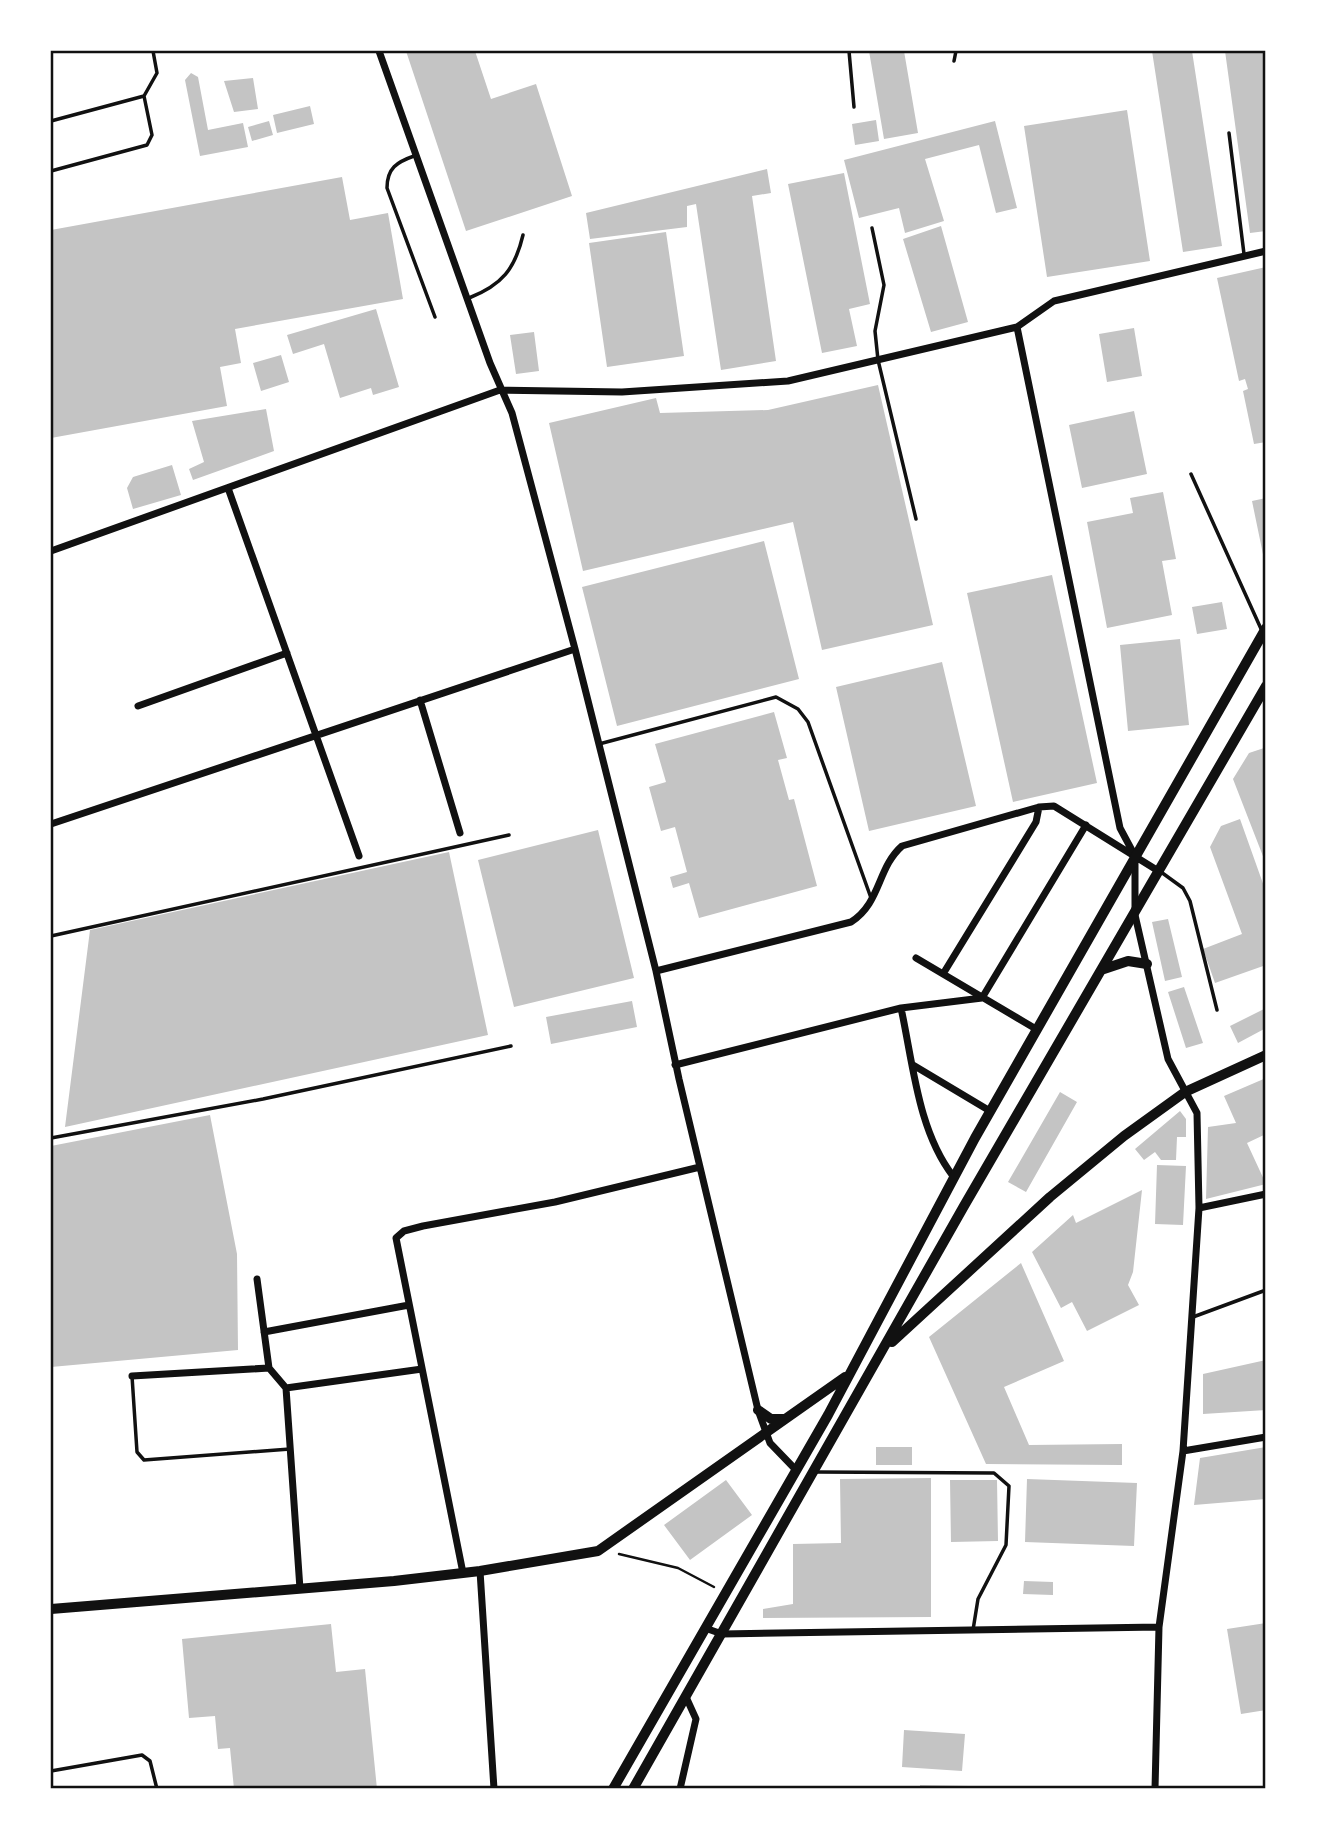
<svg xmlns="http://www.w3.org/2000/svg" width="1317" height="1840" viewBox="0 0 1317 1840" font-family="'Work Sans',sans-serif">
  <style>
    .building { fill: #c4c4c4 }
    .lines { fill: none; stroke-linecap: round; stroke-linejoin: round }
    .path { stroke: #111; stroke-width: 2.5 }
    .service { stroke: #111; stroke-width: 3.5 }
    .minor { stroke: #111; stroke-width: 7 }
    .tertiary { stroke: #111; stroke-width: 10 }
    .neatline { fill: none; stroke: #111; stroke-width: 2.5 }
  </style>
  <rect width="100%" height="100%" fill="#fff"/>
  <path class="building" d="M 406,51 L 475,51 L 491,99 L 536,84 L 572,196 L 466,231 Z
    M 869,51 L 904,51 L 918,133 L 884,139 Z
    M 1152,51 L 1192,51 L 1222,246 L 1183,252 Z
    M 1225,51 L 1266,51 L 1266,231 L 1250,233 Z
    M 191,73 L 198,77 L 208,130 L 243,123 L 248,147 L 200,156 L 185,80 Z
    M 253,78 L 258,109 L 234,112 L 224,81 Z
    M 310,106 L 314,124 L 277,133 L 273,115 Z
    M 1127,110 L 1150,261 L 1047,277 L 1024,126 Z
    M 876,120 L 879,141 L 855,145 L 852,124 Z
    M 269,121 L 273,135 L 252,141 L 248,127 Z
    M 995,121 L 1017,208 L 996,213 L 979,145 L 925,159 L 944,221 L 905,233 L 899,208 L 859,218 L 844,160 Z
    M 767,169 L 771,193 L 752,196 L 776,361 L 721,370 L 696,204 L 687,206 L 687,227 L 590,239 L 586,213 Z
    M 844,173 L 870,304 L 849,309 L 857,346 L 822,353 L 788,184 Z
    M 342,177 L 350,220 L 388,213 L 403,299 L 235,329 L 241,363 L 220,367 L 227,406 L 51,438 L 51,230 Z
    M 941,226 L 968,322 L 931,332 L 903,239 Z
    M 666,232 L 684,356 L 607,367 L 589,243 Z
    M 1266,267 L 1266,442 L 1254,444 L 1243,391 L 1248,389 L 1245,379 L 1239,381 L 1217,278 Z
    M 376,309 L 399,387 L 373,395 L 371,388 L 340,398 L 324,344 L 293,354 L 287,335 Z
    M 1134,328 L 1142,376 L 1107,382 L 1099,334 Z
    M 534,332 L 539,371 L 516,374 L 510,335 Z
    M 281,355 L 289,382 L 261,391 L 253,363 Z
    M 878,385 L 933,625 L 822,650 L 793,522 L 583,571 L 549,423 L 656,398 L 660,413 L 768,410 Z
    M 266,409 L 274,451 L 193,480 L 189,469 L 204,462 L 192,421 Z
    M 1134,411 L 1147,474 L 1082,488 L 1069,425 Z
    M 172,465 L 181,495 L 133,509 L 127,488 L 133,477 Z
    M 1163,492 L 1176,559 L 1162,561 L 1172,615 L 1107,628 L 1087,522 L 1133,513 L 1130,498 Z
    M 1266,498 L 1266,564 L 1265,564 L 1252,501 Z
    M 764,541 L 799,679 L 617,726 L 582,587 Z
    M 1052,575 L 1097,783 L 1013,802 L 967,593 Z
    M 1222,602 L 1227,629 L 1197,634 L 1192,607 Z
    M 1180,639 L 1189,725 L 1128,731 L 1120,645 Z
    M 942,662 L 976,806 L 869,831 L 836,687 Z
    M 774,712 L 787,758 L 778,760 L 789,800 L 794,799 L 817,886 L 699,918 L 689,883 L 673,888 L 670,877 L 687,872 L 675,827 L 661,831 L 649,787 L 666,782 L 655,744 Z
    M 1264,748 L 1266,753 L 1266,864 L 1233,779 L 1249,753 Z
    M 1240,819 L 1266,892 L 1266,965 L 1215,983 L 1203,949 L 1242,934 L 1210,847 L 1221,826 Z
    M 598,830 L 634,978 L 514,1007 L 478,860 Z
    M 449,852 L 488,1035 L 65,1127 L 90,930 Z
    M 1168,919 L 1182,977 L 1165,981 L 1152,922 Z
    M 1184,987 L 1203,1043 L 1186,1048 L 1168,992 Z
    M 632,1001 L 637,1027 L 551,1044 L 546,1017 Z
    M 1266,1008 L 1266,1028 L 1238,1043 L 1230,1026 Z
    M 1266,1078 L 1266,1134 L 1247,1143 L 1266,1184 L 1206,1199 L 1208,1127 L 1236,1123 L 1224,1096 Z
    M 1060,1092 L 1077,1102 L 1026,1192 L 1008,1182 Z
    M 1180,1111 L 1186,1119 L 1186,1137 L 1177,1137 L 1176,1160 L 1161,1160 L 1155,1152 L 1144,1160 L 1135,1149 Z
    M 210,1115 L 237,1254 L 238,1350 L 51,1367 L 51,1146 Z
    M 1157,1165 L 1186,1166 L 1183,1225 L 1155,1224 Z
    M 1142,1190 L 1133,1272 L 1128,1285 L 1139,1305 L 1087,1331 L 1072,1302 L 1061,1308 L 1032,1252 L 1073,1215 L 1076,1223 Z
    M 1021,1263 L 1064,1361 L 1004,1387 L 1029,1445 L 1122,1444 L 1122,1465 L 986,1464 L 929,1337 Z
    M 1266,1360 L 1266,1410 L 1203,1414 L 1203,1374 Z
    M 876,1447 L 912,1447 L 912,1465 L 876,1465 Z
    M 1266,1447 L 1266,1499 L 1194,1505 L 1200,1458 Z
    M 931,1478 L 931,1617 L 763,1618 L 763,1609 L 793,1604 L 793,1544 L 841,1543 L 840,1479 Z
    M 1027,1479 L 1137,1483 L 1134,1546 L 1025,1542 Z
    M 726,1480 L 752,1515 L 690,1560 L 664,1525 Z
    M 950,1480 L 997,1480 L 998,1541 L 951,1542 Z
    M 1024,1581 L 1053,1582 L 1053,1595 L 1023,1594 Z
    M 1266,1623 L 1266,1710 L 1241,1714 L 1227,1629 Z
    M 331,1624 L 336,1672 L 365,1669 L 377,1789 L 234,1789 L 230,1748 L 218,1749 L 215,1716 L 189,1718 L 182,1639 Z
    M 904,1730 L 965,1734 L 962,1771 L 902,1767 Z
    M 920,1785 L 969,1786 L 969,1789 L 920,1789 Z"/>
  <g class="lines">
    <path class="path" d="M 619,1554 L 678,1568 L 714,1587"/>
    <path class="service" d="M 849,51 L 854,107
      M 954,61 L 956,51
      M 51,121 L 144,96 L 157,73 L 153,51
      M 1229,133 L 1244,254
      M 414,156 C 397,162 387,168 387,188 L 435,317
      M 51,171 L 147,145 L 152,135 L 144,96
      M 872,228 L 884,285 L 875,331 L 878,360 L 916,519
      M 469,298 C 502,285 515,269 523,235
      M 1191,474 L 1262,631
      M 599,744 L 776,697 L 798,709 L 808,722 L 871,898
      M 1161,872 L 1183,888 L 1190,901 L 1217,1010
      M 51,936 L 509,835
      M 51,1138 L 263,1099 L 511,1046
      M 1193,1317 L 1266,1290
      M 132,1376 L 137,1452 L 144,1460 L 290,1449
      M 816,1472 L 994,1473 L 1009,1486 L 1006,1545 L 978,1599 L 973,1630
      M 51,1771 L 142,1755 L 150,1761 L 157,1789 L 154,1789"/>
    <path class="minor" d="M 379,51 L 490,363 L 512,413 L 575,649 L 656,971 L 679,1079 L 758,1410 L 770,1443 L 796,1470
      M 1017,327 L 1120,828 L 1135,856 L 1135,915 L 1168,1059 L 1197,1113 L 1199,1208 L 1183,1451 L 1159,1627 L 1155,1789
      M 228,488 L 359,856
      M 51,551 L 500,390 L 622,392 L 788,381 L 1017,327 L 1054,301 L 1266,251
      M 420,700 L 460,833
      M 138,706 L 287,653
      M 51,824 L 575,649
      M 916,958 L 1036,1029
      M 656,971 L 851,922 C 881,903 877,868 902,846 L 1039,807 L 1054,806 L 1160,872
      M 943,974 L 1036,822 L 1039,807
      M 901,1008 C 913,1063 918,1131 953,1176
      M 675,1065 L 901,1008 L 982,998 L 1086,825
      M 913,1065 L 990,1111
      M 1199,1208 L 1266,1194
      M 257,1279 L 269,1368
      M 264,1332 L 409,1305
      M 132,1376 L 269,1368 L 286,1388 L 300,1589
      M 286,1388 L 422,1369
      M 1183,1451 L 1266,1437
      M 480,1571 L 494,1789
      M 463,1573 L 396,1238 L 404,1231 L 423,1226 L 555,1202 L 700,1167
      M 705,1628 L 722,1634 L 1159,1627
      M 680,1789 L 696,1719 L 686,1697"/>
    <path class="tertiary" d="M 1104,969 L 1128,961 L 1147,964
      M 892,1342 L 1050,1197 L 1124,1136 L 1185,1092 L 1266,1055
      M 758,1410 L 771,1419 L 783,1419
      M 51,1609 L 394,1581 L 480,1571 L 598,1551 L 845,1377
      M 613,1789 L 828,1415 L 975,1138 L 1266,628
      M 633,1789 L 964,1206 L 1266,686"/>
  </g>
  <rect width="1317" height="1840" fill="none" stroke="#ffffff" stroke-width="105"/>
  <rect x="52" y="52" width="1212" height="1735" class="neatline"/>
</svg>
